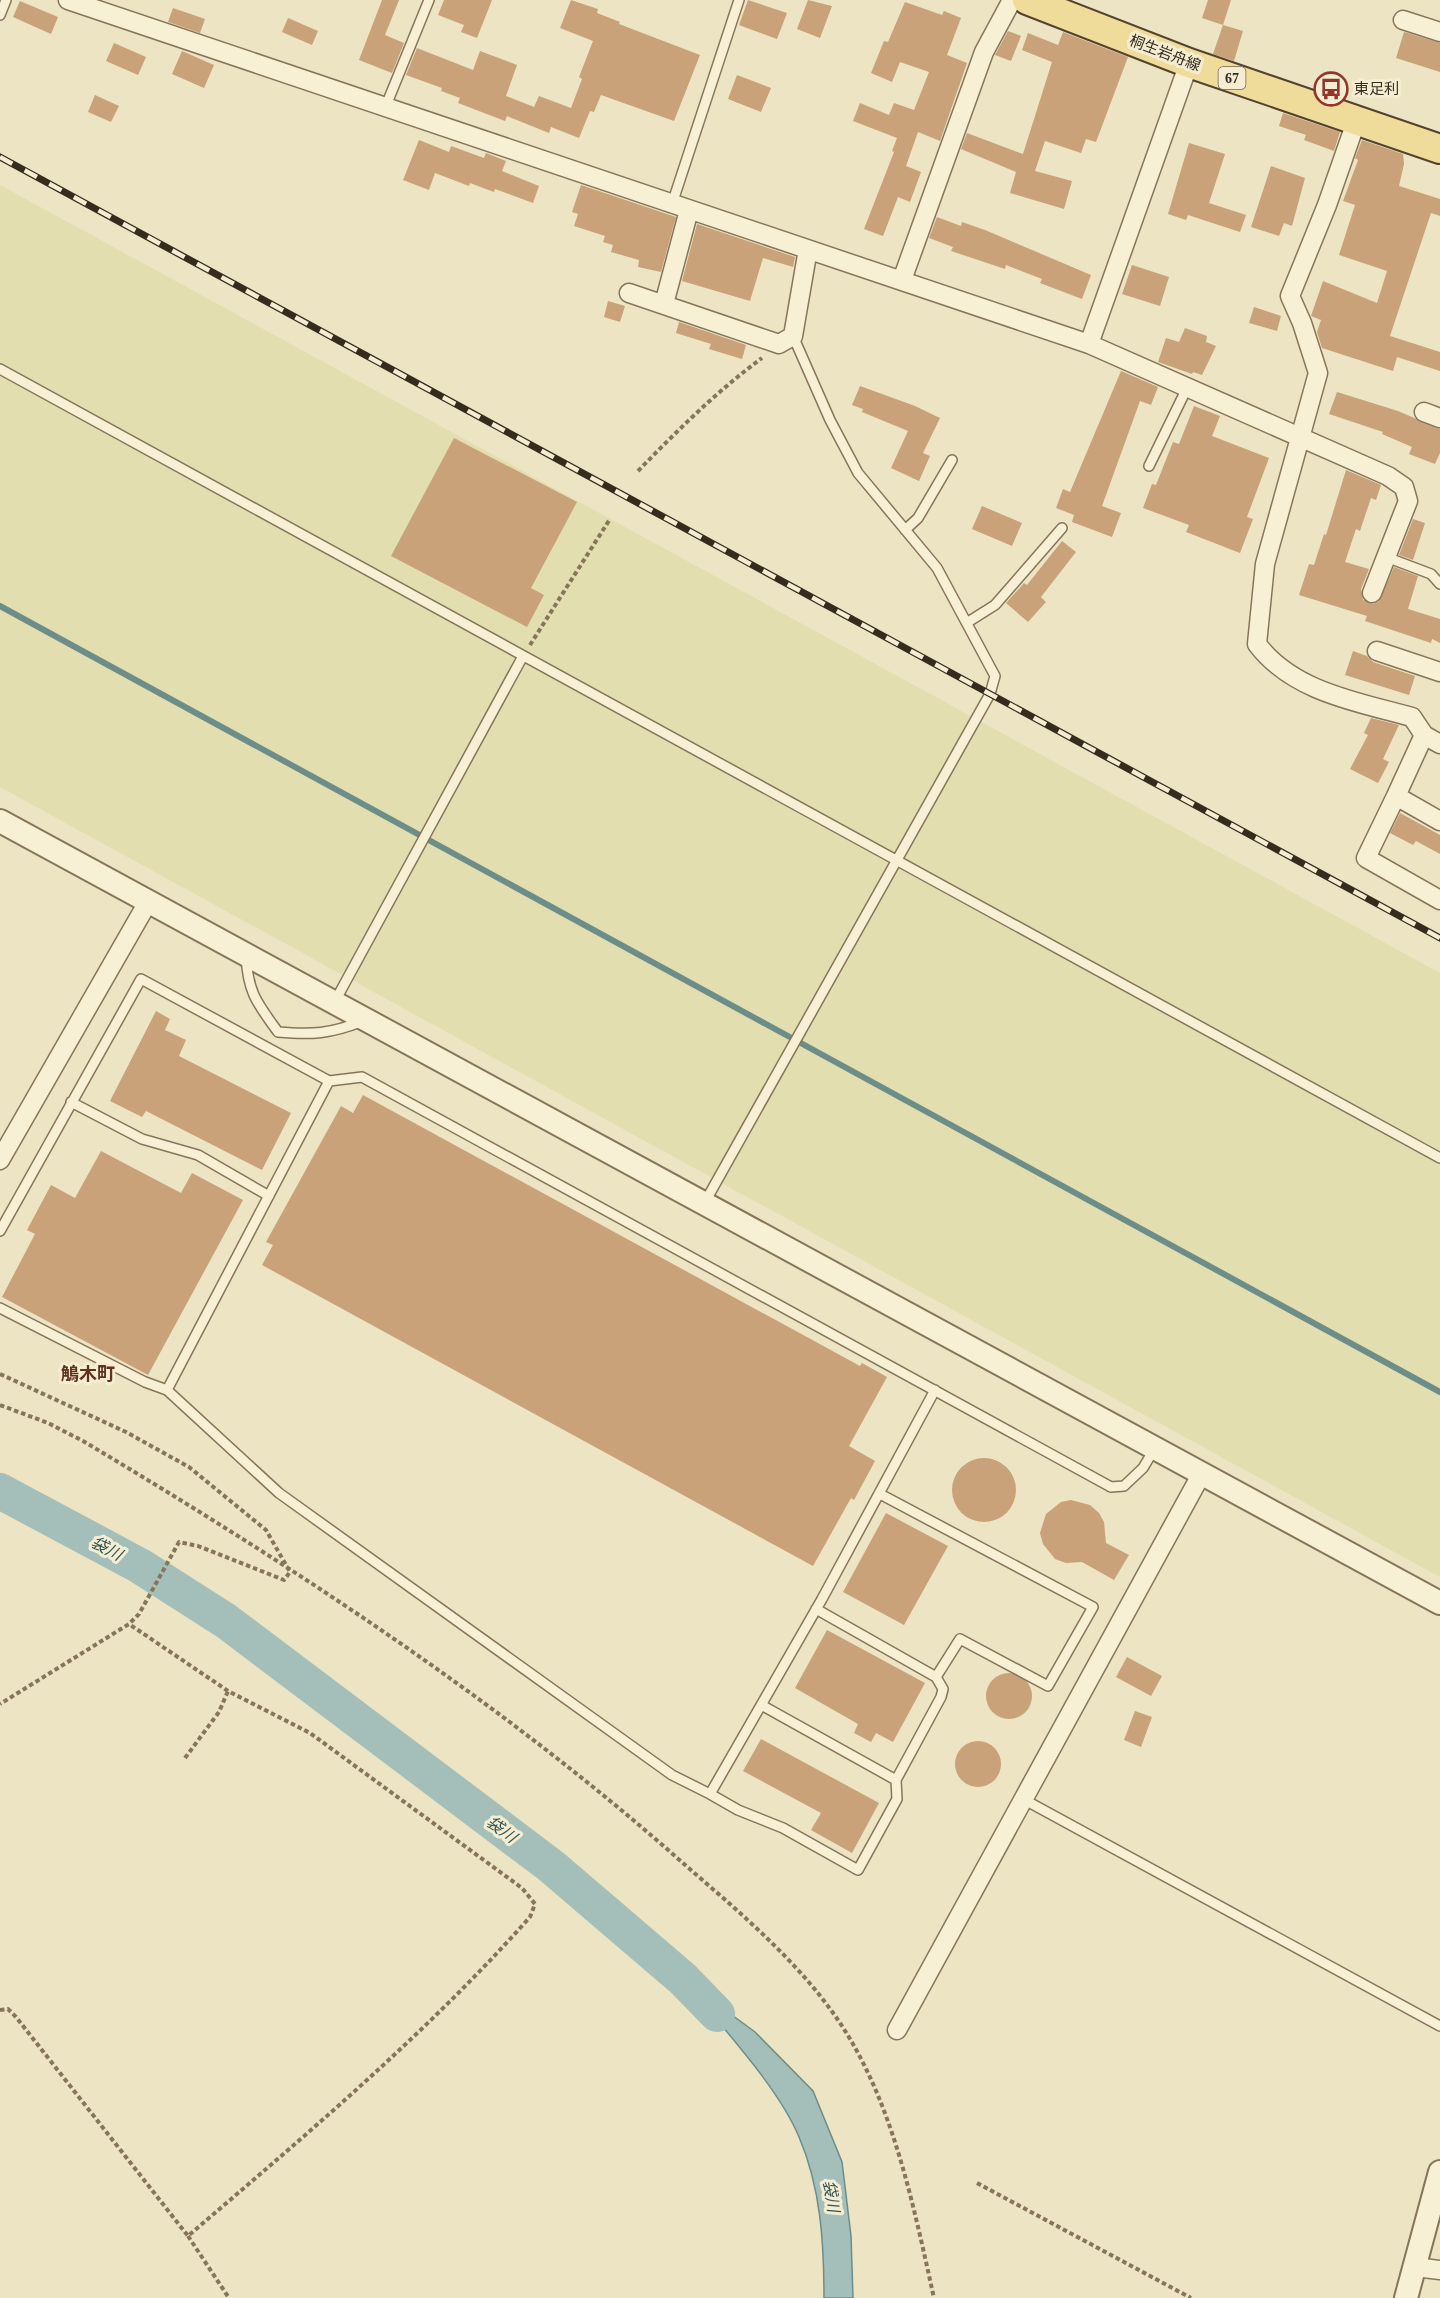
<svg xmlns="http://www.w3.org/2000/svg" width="1440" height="2298" viewBox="0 0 1440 2298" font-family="'Times New Roman','Noto Sans JP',serif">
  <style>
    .farmland { fill: #e2deb0 }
    .water { fill: #a4bfba; stroke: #6c8d88; stroke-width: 1.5 }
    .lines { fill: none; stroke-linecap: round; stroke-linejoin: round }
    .stream { stroke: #6c8d88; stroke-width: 6 }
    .river { stroke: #a4bfba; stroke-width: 36 }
    .building { fill: #c9a279 }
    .service-casing { stroke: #86755a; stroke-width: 12 }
    .minor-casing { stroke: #86755a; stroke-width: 21 }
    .tertiary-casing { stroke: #86755a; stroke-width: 26 }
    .primary-casing { stroke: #53432e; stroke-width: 32 }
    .path { stroke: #86755a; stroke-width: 4; stroke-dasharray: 4.5 3; stroke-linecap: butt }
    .service { stroke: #f7f0d5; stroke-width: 9 }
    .minor { stroke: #f7f0d5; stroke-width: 18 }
    .tertiary { stroke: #f7f0d5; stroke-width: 22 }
    .primary { stroke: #efdc9b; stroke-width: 28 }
    .rail-casing { stroke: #362c1e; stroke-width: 7 }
    .rail { stroke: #f4edd1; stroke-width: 4.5; stroke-dasharray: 14; stroke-linecap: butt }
    .labels { text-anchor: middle; stroke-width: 6; stroke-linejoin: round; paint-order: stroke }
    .shield { fill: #f4edd1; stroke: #6f6654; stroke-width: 1.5 }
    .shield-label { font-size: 14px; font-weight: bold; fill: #362c1e }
    .street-label { font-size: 15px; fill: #362c1e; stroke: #f4edd1 }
    .poi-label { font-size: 15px; fill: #362c1e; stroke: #f4edd1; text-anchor: start }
    .water-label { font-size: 16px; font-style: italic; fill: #2d5455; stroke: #f4edd1 }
    .quarter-label { font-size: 18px; font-weight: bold; fill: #61331e; stroke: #f4edd1 }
  </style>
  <rect width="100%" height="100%" fill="#ece4c2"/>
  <path class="farmland" d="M 0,185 L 1440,973 L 1440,1577 L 0,787 Z"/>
  <path class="water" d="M 683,1979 L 755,2032 L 813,2091 L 842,2162 L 851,2236 L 853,2298 L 824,2298 C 824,2244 821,2188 799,2137 C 778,2086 718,2023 683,1979 Z"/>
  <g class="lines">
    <path class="stream" d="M 0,606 L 1440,1392"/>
    <path class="river" d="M 0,1491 L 140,1566 L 226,1621 L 551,1866 L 683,1979 L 717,2014"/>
  </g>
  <path class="building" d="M 382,0 L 399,0 L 385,35 L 404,43 L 392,73 L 359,60 Z
    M 444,0 L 492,0 L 477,38 L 461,32 L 464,25 L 438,15 Z
    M 571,0 L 598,9 L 597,13 L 620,22 L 619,24 L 700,55 L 674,121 L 601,95 L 594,112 L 590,111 L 579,138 L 551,127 L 549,133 L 507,116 L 505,121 L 458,103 L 460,98 L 441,91 L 442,88 L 406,75 L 417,48 L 473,70 L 480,51 L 517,65 L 506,96 L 534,107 L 539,96 L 571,108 L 582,79 L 579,77 L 593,41 L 560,28 Z
    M 748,0 L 787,13 L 777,39 L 739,25 Z
    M 808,0 L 832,6 L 820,38 L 797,29 Z
    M 1208,0 L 1231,0 L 1223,25 L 1202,18 Z
    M 20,1 L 58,17 L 51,34 L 13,17 Z
    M 905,2 L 942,15 L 944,11 L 961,18 L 947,55 L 967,63 L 940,141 L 918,132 L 906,166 L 921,172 L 910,202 L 898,197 L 883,236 L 864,229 L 894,152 L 892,151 L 897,138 L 853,121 L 860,103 L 889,115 L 894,103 L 914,110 L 929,72 L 900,62 L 892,82 L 871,73 L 884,41 L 888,42 Z
    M 173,8 L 205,19 L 200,33 L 168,22 Z
    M 288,18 L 318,31 L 312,45 L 282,32 Z
    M 1223,25 L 1243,31 L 1234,61 L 1213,54 Z
    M 1008,31 L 1021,36 L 1011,61 L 995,55 Z
    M 1063,32 L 1128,57 L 1096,142 L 1086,139 L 1081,153 L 1045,141 L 1035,171 L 1072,181 L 1064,209 L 1010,193 L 1016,172 L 961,149 L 967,133 L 1023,154 L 1052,62 L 1022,50 L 1028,33 L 1058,45 Z
    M 1404,32 L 1440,43 L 1440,72 L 1396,58 Z
    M 114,43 L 146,57 L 138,75 L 106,61 Z
    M 182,51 L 214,65 L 204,88 L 172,74 Z
    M 737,75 L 771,88 L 761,112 L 728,99 Z
    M 95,95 L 119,106 L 111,122 L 88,112 Z
    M 1283,113 L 1340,132 L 1334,151 L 1304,140 L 1306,135 L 1279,126 Z
    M 419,140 L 449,152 L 451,146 L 484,158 L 486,153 L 506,161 L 502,171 L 539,186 L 533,203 L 495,189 L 494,192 L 470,183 L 469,186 L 435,173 L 429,190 L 403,180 Z
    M 1362,140 L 1403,154 L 1404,164 L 1399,186 L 1440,199 L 1440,216 L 1431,213 L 1390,336 L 1440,352 L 1440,371 L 1397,357 L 1393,371 L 1322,348 L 1317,332 L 1321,320 L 1311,316 L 1323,281 L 1377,303 L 1387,271 L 1339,255 L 1355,205 L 1343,201 L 1358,160 L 1355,158 Z
    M 1189,143 L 1225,154 L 1209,203 L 1246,215 L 1240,232 L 1188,215 L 1186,220 L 1168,214 Z
    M 1271,166 L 1305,178 L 1292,226 L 1284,223 L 1279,236 L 1251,227 Z
    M 581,185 L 676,217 L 661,272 L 638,267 L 639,260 L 611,252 L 613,245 L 603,242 L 605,236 L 574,226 L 578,214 L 572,212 Z
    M 937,217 L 961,226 L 962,222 L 985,230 L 1091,275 L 1082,299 L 1040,283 L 1042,279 L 1006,265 L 1005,269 L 951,251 L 953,247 L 929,238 Z
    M 697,224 L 795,257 L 793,267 L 763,258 L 750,301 L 682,281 Z
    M 1132,265 L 1169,277 L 1160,306 L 1122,294 Z
    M 608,301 L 625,306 L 620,322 L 604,317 Z
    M 1254,307 L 1281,316 L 1277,331 L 1249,323 Z
    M 679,322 L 746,345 L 742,359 L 709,349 L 711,344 L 676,333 Z
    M 1185,328 L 1207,336 L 1206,342 L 1216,346 L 1202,375 L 1193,372 L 1192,374 L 1158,362 L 1166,338 L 1179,342 Z
    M 1121,371 L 1158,387 L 1151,405 L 1140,401 L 1102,506 L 1121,513 L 1112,537 L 1072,522 L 1074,515 L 1056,508 L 1063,489 L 1070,492 Z
    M 860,386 L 915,406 L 940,418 L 923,453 L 930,456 L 919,481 L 891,468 L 908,431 L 862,412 L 863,409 L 852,405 Z
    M 1337,392 L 1398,411 L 1440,429 L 1440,453 L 1435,464 L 1409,454 L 1412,447 L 1382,434 L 1383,432 L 1329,414 Z
    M 1194,406 L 1220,416 L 1212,436 L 1269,458 L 1247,517 L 1253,519 L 1240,553 L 1186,532 L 1189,525 L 1143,508 L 1152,484 L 1156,485 L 1173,442 L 1179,444 Z
    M 454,438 L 577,502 L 531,588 L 544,595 L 527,627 L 391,556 Z
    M 1346,470 L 1381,485 L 1376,500 L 1371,498 L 1360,531 L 1356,529 L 1345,562 L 1369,569 L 1361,589 L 1363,600 L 1373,604 L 1379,601 L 1394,567 L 1418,576 L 1408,609 L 1440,619 L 1440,643 L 1432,639 L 1431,643 L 1365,621 L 1367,616 L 1299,595 L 1309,564 L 1314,565 L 1324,534 L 1326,535 Z
    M 982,506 L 1022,523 L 1012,546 L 972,529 Z
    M 1413,519 L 1425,523 L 1413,560 L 1399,555 Z
    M 1062,541 L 1076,552 L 1041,597 L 1046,602 L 1028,622 L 1006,603 L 1024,583 L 1027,585 Z
    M 1353,651 L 1367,656 L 1373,662 L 1415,676 L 1409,695 L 1345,675 Z
    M 1371,718 L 1399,725 L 1383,759 L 1389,762 L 1378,783 L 1350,769 L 1368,735 L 1364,733 Z
    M 1400,813 L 1440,835 L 1440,854 L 1416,841 L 1413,845 L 1390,833 Z
    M 156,1011 L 170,1019 L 165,1030 L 186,1040 L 179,1056 L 291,1113 L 262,1170 L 146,1111 L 142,1117 L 110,1101 Z
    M 363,1095 L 860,1366 L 862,1363 L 887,1377 L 849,1446 L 875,1461 L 854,1500 L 851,1498 L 813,1566 L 262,1265 L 273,1245 L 266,1242 L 341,1106 L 353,1113 Z
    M 101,1151 L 181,1193 L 192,1173 L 243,1200 L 148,1375 L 2,1297 L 35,1234 L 27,1230 L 51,1185 L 75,1198 Z
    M952 1490a32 32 0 1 1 64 0a32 32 0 1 1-64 0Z
    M 1071,1500 L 1090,1505 L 1099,1513 L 1104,1522 L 1106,1543 L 1129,1555 L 1114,1580 L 1082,1562 L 1066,1563 L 1055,1559 L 1043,1544 L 1040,1533 L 1046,1514 L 1061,1502 Z
    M 886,1513 L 948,1546 L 904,1625 L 843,1592 Z
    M 827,1630 L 925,1683 L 893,1742 L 876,1733 L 871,1742 L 854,1733 L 858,1724 L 795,1688 Z
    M 1127,1657 L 1162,1676 L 1151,1696 L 1116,1677 Z
    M986 1696a23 23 0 1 1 46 0a23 23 0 1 1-46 0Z
    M 1135,1711 L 1152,1717 L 1141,1747 L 1124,1740 Z
    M 761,1739 L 879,1803 L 852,1853 L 811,1830 L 821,1813 L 743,1771 Z
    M955 1764a23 23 0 1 1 46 0a23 23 0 1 1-46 0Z"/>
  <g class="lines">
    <defs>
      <path id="service" d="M 0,15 L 6,0
        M 385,108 L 429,0
        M 672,204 L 739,0
        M 0,369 L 1440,1158
        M 1149,466 L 1187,388
        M 905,530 L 918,518 L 952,460
        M 1386,557 L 1431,574 L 1440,584
        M 968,622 L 995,605 L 1062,528
        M 246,956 C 248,993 257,1003 278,1032
        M 334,1003 L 523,656
        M 278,1032 C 312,1035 330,1034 363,1021
        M 329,1081 L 362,1077 L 1111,1487 L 1124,1486 L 1143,1468 L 1155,1448
        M 71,1102 L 142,1139 L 198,1155 L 269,1196
        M 705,1202 L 990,694 L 995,676 L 937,568 L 858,473 L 830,420 L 793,336
        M 0,1231 L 141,979 L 329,1081 L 167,1390
        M 0,1308 L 145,1382 L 167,1390 L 279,1493 L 672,1775 L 710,1794
        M 816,1609 L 936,1677
        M 763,1706 L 896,1780 L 941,1697 L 943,1689 L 936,1677 L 960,1639 L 1048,1686 L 1093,1607 L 880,1494
        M 896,1780 L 897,1799 L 858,1870 L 783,1828 L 738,1810 L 710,1794 L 822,1599 L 935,1390
        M 1023,1799 L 1440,2026"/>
      <path id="minor" d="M 68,0 L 1089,344 L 1388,476 L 1404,487 L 1408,501 L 1372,593
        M 1403,20 L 1440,32
        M 1357,119 L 1327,205 L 1290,296 L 1302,323 L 1318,373 L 1265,564 L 1257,644 C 1293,692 1358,702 1412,717 L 1424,735 L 1440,744
        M 902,280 L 984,52 L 1012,0
        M 629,293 L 779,344 L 793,336 L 808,249
        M 664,304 L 689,210
        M 1089,344 L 1189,63
        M 1424,412 L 1440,418
        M 1377,651 L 1440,672
        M 1424,735 L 1396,796 L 1440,821
        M 1396,796 L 1366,858 L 1440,900
        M 0,1160 L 148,902
        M 897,2030 L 1202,1473
        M 1415,2267 L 1440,2270"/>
      <path id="tertiary" d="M 0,821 L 1440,1603
        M 1406,2298 L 1440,2172"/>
      <path id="primary" d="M 1027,0 L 1189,63 L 1440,149"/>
    </defs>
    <use href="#service" class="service-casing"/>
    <use href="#minor" class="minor-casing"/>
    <use href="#tertiary" class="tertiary-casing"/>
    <use href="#primary" class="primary-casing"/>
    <path class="path" d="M 638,471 C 677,431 717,391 762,358
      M 530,645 L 610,519
      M 0,1374 L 126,1432 L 189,1467 L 266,1530 L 290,1572 L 284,1580 L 198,1546 L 179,1542 L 139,1614 L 129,1624 L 0,1704
      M 0,1405 L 48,1423 L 83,1441 C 291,1565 503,1703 684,1864 C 738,1911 797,1960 838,2020 C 893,2101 913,2204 934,2298
      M 185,1758 L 219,1712 L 228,1691
      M 0,2010 L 8,2009 L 16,2017 L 188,2236 C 307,2134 426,2034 530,1917 L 535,1904 L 522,1888 L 310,1733 L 228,1691 L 129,1624
      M 977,2183 L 1191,2298
      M 188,2236 L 229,2298"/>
    <use href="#service" class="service"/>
    <use href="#minor" class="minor"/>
    <use href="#tertiary" class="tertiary"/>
    <use href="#primary" class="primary"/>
    <defs>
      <path id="rail" d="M 0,157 L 1440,938"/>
    </defs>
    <use href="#rail" class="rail-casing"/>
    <use href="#rail" class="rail"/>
  </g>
  <defs>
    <symbol id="bus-ring" viewBox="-11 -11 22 22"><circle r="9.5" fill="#f4edd1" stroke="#93352c" stroke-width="1.5"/><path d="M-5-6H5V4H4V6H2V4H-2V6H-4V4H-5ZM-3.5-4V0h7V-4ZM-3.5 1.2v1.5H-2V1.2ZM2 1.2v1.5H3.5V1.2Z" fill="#93352c"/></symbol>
  </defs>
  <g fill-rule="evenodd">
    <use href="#bus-ring" x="1312" y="70" width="38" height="38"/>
  </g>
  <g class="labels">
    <rect class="shield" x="1218.5" y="67" width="27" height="22" rx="4.5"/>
    <g class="shield-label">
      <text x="1232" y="83">67</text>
    </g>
    <g class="street-label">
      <text transform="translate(1165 53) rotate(21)" y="5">桐生岩舟線</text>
    </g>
    <g class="poi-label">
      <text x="1354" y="94">東足利</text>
    </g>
    <g class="water-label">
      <text transform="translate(107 1548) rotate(28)" y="6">袋川</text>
      <text transform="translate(502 1829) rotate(37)" y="6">袋川</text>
      <text transform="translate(832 2196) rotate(81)" y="6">袋川</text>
    </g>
    <g class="quarter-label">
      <text x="88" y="1380">鵤木町</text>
    </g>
  </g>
</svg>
